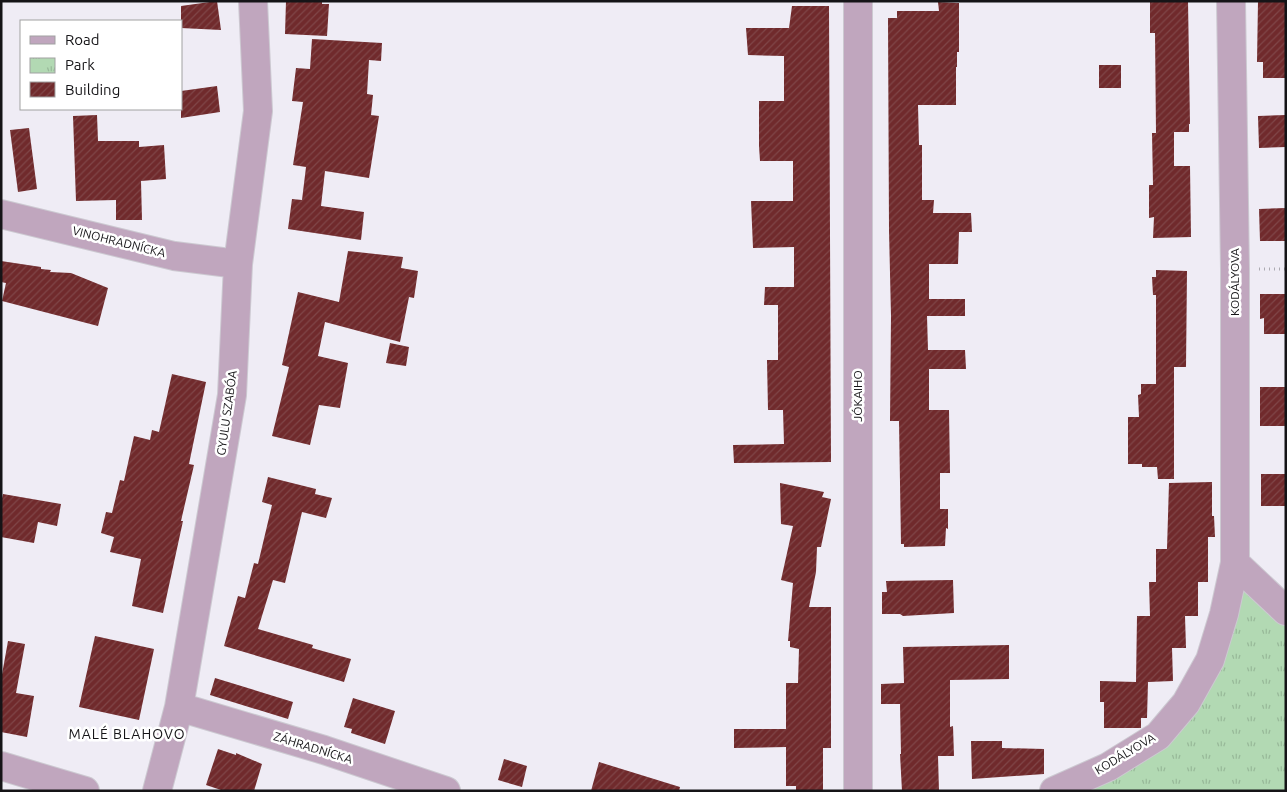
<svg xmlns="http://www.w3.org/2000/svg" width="1287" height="792" viewBox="0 0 1287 792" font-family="Ubuntu,sans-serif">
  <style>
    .park { fill: url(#park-tufts) }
    .building { fill: url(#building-hatch) }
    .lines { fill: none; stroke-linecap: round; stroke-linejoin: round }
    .minor-casing { stroke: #ccc9d1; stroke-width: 30 }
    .path { stroke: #acaab1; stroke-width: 3; stroke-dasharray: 1 4; stroke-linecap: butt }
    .minor { stroke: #c0a6be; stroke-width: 28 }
    .labels { text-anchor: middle; stroke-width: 5; stroke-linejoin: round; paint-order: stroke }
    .street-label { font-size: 12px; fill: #151417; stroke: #fff }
    .neighbourhood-label { font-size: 14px; letter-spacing: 1px; fill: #151417; stroke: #fff }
  </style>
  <defs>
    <pattern id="park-tufts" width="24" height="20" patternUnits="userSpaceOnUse" patternTransform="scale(1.25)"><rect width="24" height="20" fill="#b2d9b3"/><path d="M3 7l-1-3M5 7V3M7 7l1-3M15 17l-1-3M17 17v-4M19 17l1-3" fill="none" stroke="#98b999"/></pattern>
    <pattern id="building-hatch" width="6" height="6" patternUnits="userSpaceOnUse" patternTransform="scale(1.25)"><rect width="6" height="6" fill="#702a2c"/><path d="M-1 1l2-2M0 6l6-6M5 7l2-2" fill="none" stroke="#7f4648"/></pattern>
  </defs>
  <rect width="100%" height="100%" fill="#efecf5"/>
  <path class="park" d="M 1253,589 L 1286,625 L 1286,791 L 1086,791 L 1164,747 L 1242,590 Z"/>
  <path class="building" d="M 217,1 L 221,30 L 181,28 L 181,6 Z
    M 286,1 L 322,1 L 322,4 L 329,4 L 327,36 L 285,34 Z
    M 1150,1 L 1188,1 L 1190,124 L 1189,124 L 1189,132 L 1174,132 L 1174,166 L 1190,166 L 1191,237 L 1153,238 L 1154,217 L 1149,218 L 1149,185 L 1153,185 L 1152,133 L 1156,133 L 1155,33 L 1150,33 Z
    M 1258,1 L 1286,1 L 1286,78 L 1263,78 L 1263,62 L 1257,62 Z
    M 938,2 L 959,3 L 959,52 L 957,52 L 957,67 L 956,67 L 956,105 L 918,105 L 919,145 L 922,145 L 922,200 L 934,200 L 933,213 L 971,213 L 972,232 L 959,232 L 958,264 L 929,264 L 929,299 L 965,299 L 965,316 L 927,316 L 928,350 L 965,350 L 966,369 L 929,369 L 929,410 L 949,410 L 950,473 L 940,473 L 940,509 L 948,509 L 948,529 L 946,528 L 945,546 L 904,547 L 904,544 L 901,544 L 899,421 L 890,421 L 891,316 L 889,230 L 888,18 L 897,18 L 897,11 L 939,11 Z
    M 792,6 L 829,6 L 831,462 L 734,463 L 733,445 L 784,444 L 783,410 L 768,410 L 767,360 L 778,360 L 778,305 L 764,305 L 765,287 L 794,287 L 794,247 L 753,248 L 751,201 L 793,201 L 793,161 L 760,161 L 759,146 L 759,101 L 784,101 L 784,56 L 748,55 L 746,28 L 789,28 Z
    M 312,39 L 382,43 L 381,61 L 369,60 L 367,94 L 373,95 L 371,115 L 379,116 L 369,178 L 325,171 L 321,206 L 364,212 L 361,240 L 288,229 L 292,199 L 302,200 L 306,167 L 293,165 L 303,102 L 292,101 L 296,68 L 310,69 Z
    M 1099,65 L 1121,65 L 1121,88 L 1099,88 Z
    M 217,86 L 220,112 L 181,118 L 181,91 Z
    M 97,115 L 98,141 L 139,141 L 139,147 L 164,145 L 166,179 L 141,181 L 142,220 L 116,220 L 116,200 L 76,201 L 73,116 Z
    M 1286,115 L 1286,147 L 1259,148 L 1258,116 Z
    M 29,128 L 37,189 L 18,192 L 10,130 Z
    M 1286,208 L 1286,241 L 1260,241 L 1259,209 Z
    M 348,251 L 403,257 L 401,268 L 418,271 L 414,298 L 409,297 L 400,342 L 325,322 L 318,356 L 348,363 L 340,408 L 319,405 L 310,445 L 272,436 L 289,367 L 282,365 L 298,292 L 339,302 Z
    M 1,261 L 41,267 L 41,269 L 51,270 L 50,272 L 71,273 L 108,288 L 98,326 L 2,301 L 6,283 L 1,282 Z
    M 1156,270 L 1187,271 L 1186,367 L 1174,367 L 1174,479 L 1158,479 L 1157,467 L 1142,467 L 1142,464 L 1128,464 L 1128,417 L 1139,417 L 1138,395 L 1141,394 L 1141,384 L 1156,384 L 1156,295 L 1153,295 L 1152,277 L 1156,277 Z
    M 1260,294 L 1286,294 L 1286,334 L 1264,334 L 1264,318 L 1260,319 Z
    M 390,343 L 409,347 L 406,366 L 386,363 Z
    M 172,374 L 206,382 L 189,464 L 194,465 L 181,521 L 183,521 L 163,613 L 132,606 L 141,559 L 110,552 L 114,537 L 101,533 L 106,512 L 112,513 L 120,480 L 124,481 L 134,436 L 150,440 L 152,430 L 159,432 Z
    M 1260,387 L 1286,387 L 1286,426 L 1260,426 Z
    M 1261,474 L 1286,474 L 1286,506 L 1261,506 Z
    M 268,477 L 316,489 L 315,494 L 332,498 L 326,518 L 302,512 L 285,583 L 273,580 L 258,629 L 313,645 L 312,648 L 351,659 L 344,682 L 224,646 L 238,596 L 245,598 L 254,563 L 258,564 L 272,505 L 262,502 Z
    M 1212,482 L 1212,516 L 1214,516 L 1215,537 L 1208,537 L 1208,582 L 1198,582 L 1198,616 L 1185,616 L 1186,648 L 1172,648 L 1173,681 L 1148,682 L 1147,718 L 1141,718 L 1141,728 L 1104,728 L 1104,702 L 1100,702 L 1100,681 L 1136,682 L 1137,616 L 1150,616 L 1149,582 L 1156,582 L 1156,549 L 1167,549 L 1169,483 Z
    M 780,483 L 824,492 L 822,497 L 831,499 L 821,547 L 817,547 L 816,572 L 809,607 L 831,607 L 831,748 L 823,748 L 823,791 L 796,791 L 796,786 L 786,786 L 786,747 L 734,748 L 734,729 L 786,729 L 786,683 L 798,683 L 799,649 L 790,647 L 790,641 L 788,641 L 793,583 L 781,580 L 793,526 L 781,524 Z
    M 3,494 L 61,504 L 57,526 L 38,522 L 34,543 L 1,537 L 1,503 Z
    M 953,580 L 954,613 L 903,616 L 900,614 L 882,614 L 882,592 L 887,592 L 886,581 Z
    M 95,636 L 154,649 L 139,720 L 79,707 Z
    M 8,641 L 25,644 L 16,693 L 34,696 L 27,737 L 1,732 L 1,680 Z
    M 1009,645 L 1009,679 L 950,680 L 950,727 L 953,726 L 954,756 L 938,756 L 939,791 L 902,791 L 900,754 L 901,754 L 900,704 L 881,704 L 881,684 L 904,683 L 903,647 Z
    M 215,678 L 293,702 L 288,719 L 210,695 Z
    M 353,698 L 395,711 L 385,744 L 351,733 L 352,729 L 344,727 Z
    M 971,741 L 1002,741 L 1002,748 L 1044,749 L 1044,774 L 972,779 Z
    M 218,749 L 236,755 L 236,753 L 262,764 L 254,791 L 224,791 L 206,785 Z
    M 504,759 L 527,766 L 522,787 L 498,780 Z
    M 599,762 L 680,787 L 679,791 L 591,791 Z"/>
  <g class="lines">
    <defs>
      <path id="minor" d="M 858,1 L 858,791
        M 1,214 L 174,256 L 238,264
        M 1235,563 L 1286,611
        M 179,707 L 324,750 L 446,791
        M 1,766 L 85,791
        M 157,791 L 179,707 L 232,395 L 238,264 L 258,111 L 253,1
        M 1054,791 L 1108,767 L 1158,736 L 1186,703 L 1210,660 L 1224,614 L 1235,563 L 1235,269 L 1231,1"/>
    </defs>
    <use href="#minor" class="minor-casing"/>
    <path class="path" d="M 1259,269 L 1286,269"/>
    <use href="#minor" class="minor"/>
  </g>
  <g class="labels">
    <g class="street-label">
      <text transform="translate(119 242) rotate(14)" y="4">VINOHRADNÍCKA</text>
      <text transform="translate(1235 282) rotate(-90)" y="4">KODÁLYOVA</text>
      <text transform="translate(858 396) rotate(-90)" y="4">JÓKAIHO</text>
      <text transform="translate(227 413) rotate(-82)" y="4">GYULU SZABÓA</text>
      <text transform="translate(313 748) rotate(17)" y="4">ZÁHRADNÍCKA</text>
      <text transform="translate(1125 754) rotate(-31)" y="4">KODÁLYOVA</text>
    </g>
    <g class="neighbourhood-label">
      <text x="127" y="739">MALÉ BLAHOVO</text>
    </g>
  </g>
  <rect width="1287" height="792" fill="none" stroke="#151417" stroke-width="5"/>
  <rect x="20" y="20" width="162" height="90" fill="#ffffff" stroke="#a1a1a2"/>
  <rect x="30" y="36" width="25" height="8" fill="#c0a6be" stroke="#a1a1a2"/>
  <text x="65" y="45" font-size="15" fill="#151417">Road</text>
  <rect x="30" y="58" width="25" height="15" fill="url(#park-tufts)" stroke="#a1a1a2"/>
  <text x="65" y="70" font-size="15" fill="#151417">Park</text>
  <rect x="30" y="82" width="25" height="15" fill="url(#building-hatch)" stroke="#a1a1a2"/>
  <text x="65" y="95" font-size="15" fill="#151417">Building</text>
</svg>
